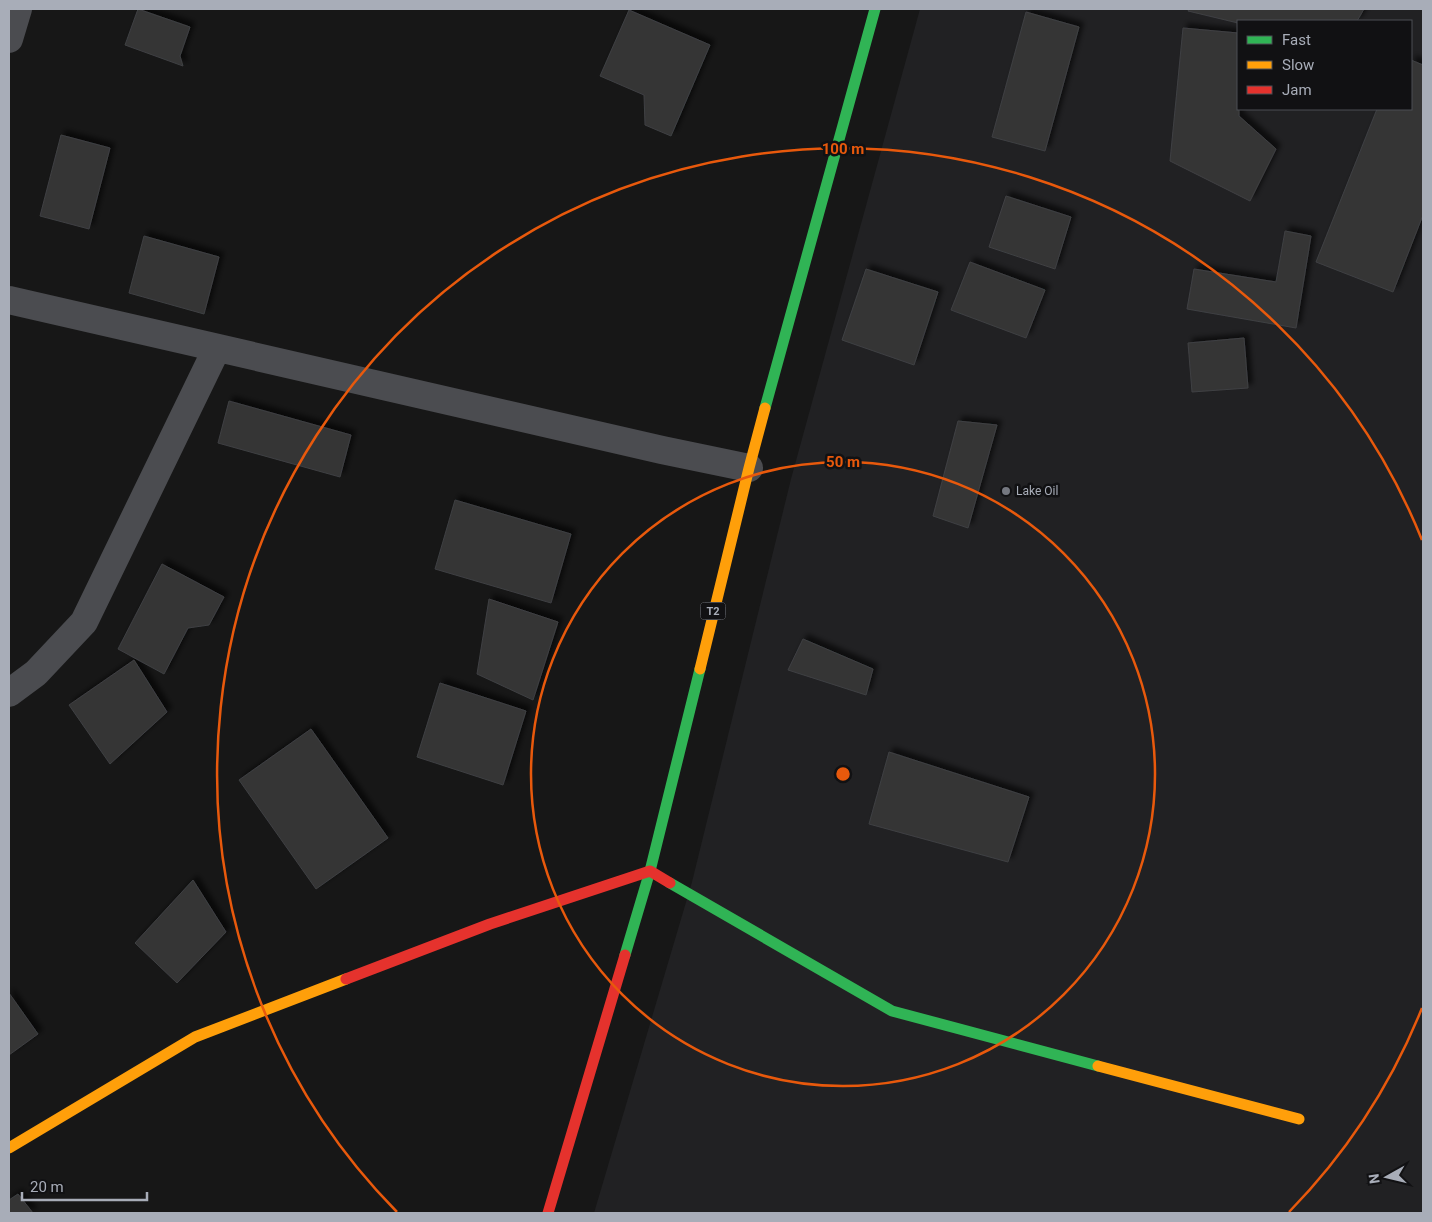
<svg xmlns="http://www.w3.org/2000/svg" width="1432" height="1222" viewBox="0 0 1432 1222" font-family="Roboto,sans-serif">
  <style>
    .built { fill: #212123; fill-rule: evenodd }
    .building { fill: #353536; stroke: #3f4043; filter: url(#shadow) }
    .lines { fill: none; stroke-linecap: round; stroke-linejoin: round }
    .street { stroke: #4b4c50; stroke-width: 28 }
    .fast { stroke: #30b455; stroke-width: 11 }
    .slow { stroke: #ff9f0a; stroke-width: 11 }
    .jam { stroke: #e5322d; stroke-width: 11 }
    .ring { fill: none; stroke: #e8590c; stroke-width: 2.5 }
    .poi-dot { fill: #757880; stroke: #111113; stroke-width: 2 }
    .labels { text-anchor: middle; stroke-width: 5; stroke-linejoin: round; paint-order: stroke }
    .shield { fill: #111113; stroke: #7b7e86; stroke-width: 1 }
    .shield-label { font-size: 11px; font-weight: bold; fill: #a8adb8 }
    .poi-label { font-size: 12px; fill: #a8adb8; stroke: #111113; text-anchor: start }
    .centre { fill: #e8590c; stroke: #111113; stroke-width: 2.5 }
    .ring-label { font-size: 15px; text-anchor: middle; font-weight: bold; fill: #e8590c; stroke: #111113; stroke-width: 5; stroke-linejoin: round; paint-order: stroke }
  </style>
  <defs>
    <filter id="shadow"><feDropShadow dx="4.5" dy="-4.5" stdDeviation="2.5" flood-color="#0009"/></filter>
  </defs>
  <rect width="100%" height="100%" fill="#171717"/>
  <path class="built" d="M 920,9 L 1423,9 L 1423,1213 L 594,1213 L 692,882 L 791,479 ZM 1238,21 L 1411,21 L 1411,109 L 1238,109 Z"/>
  <path class="building" d="M 138,9 L 190,27 L 180,56 L 183,66 L 125,45 Z
    M 1189,9 L 1364,9 L 1357,21 L 1238,21 L 1238,23 L 1188,11 Z
    M 629,10 L 710,45 L 671,136 L 645,125 L 644,95 L 600,76 Z
    M 1026,12 L 1079,27 L 1045,151 L 992,137 Z
    M 1183,28 L 1238,33 L 1239,116 L 1276,149 L 1250,201 L 1170,161 Z
    M 1411,60 L 1423,65 L 1423,215 L 1393,292 L 1316,262 L 1377,109 L 1411,109 Z
    M 61,135 L 110,148 L 89,229 L 40,216 Z
    M 1006,196 L 1071,217 L 1055,269 L 989,247 Z
    M 1285,231 L 1311,236 L 1296,328 L 1187,309 L 1194,269 L 1276,282 Z
    M 144,236 L 219,257 L 204,314 L 129,293 Z
    M 970,262 L 1045,290 L 1026,338 L 951,310 Z
    M 866,269 L 938,292 L 914,365 L 842,340 Z
    M 1244,338 L 1248,388 L 1192,392 L 1188,343 Z
    M 229,401 L 351,435 L 340,477 L 218,443 Z
    M 958,421 L 997,425 L 968,528 L 933,516 Z
    M 455,500 L 571,534 L 551,603 L 435,569 Z
    M 162,564 L 224,597 L 209,625 L 188,628 L 164,674 L 118,649 Z
    M 489,599 L 558,622 L 533,700 L 477,674 Z
    M 803,639 L 873,669 L 866,695 L 788,670 Z
    M 134,660 L 167,712 L 110,764 L 69,705 Z
    M 440,683 L 526,711 L 503,785 L 417,757 Z
    M 311,729 L 388,838 L 316,889 L 239,780 Z
    M 889,752 L 1029,797 L 1008,862 L 869,824 Z
    M 193,880 L 226,932 L 177,983 L 135,943 Z
    M 9,993 L 38,1034 L 9,1055 Z
    M 18,1194 L 33,1213 L 9,1213 L 9,1200 Z"/>
  <g class="lines">
    <path class="street" d="M 9,39 L 18,9
      M 9,300 L 662,450 L 749,468
      M 9,693 L 36,673 L 84,622 L 217,348"/>
    <path class="fast" d="M 765,408 L 875,9
      M 670,883 L 892,1011 L 1098,1066
      M 625,955 L 650,871 L 700,669"/>
    <path class="slow" d="M 700,669 L 749,468 L 765,408
      M 1098,1066 L 1299,1119
      M 9,1148 L 195,1037 L 346,979"/>
    <path class="jam" d="M 346,979 L 490,924 L 650,871 L 670,883
      M 548,1213 L 625,955"/>
  </g>
  <g class="ring">
    <circle cx="843" cy="774" r="312"/>
    <path d="M1422 1008A625 625 0 0 1 1289 1212M397 1212A625 625 0 1 1 1422 540"/>
  </g>
  <circle class="poi-dot" cx="1006" cy="491" r="5"/>
  <g class="labels">
    <rect class="shield" x="700.5" y="602.5" width="25" height="17" rx="4"/>
    <g class="shield-label">
      <text x="713" y="615">T2</text>
    </g>
    <g class="poi-label">
      <text x="1016" y="495">Lake Oil</text>
    </g>
  </g>
  <circle cx="843" cy="774" r="8" class="centre"/>
  <g class="ring-label">
    <text x="843" y="154">100 m</text>
    <text x="843" y="467">50 m</text>
  </g>
  <rect width="1432" height="1222" fill="none" stroke="#a8adb8" stroke-width="20"/>
  <rect x="1237" y="20" width="175" height="90" fill="#111113" stroke="#4d4f55"/>
  <rect x="1247" y="36" width="25" height="8" fill="#30b455" stroke="#4d4f55"/>
  <text x="1282" y="45" font-size="15" fill="#a8adb8">Fast</text>
  <rect x="1247" y="61" width="25" height="8" fill="#ff9f0a" stroke="#4d4f55"/>
  <text x="1282" y="70" font-size="15" fill="#a8adb8">Slow</text>
  <rect x="1247" y="86" width="25" height="8" fill="#e5322d" stroke="#4d4f55"/>
  <text x="1282" y="95" font-size="15" fill="#a8adb8">Jam</text>
  <g transform="translate(1387 1177) rotate(262)" stroke="#111113" stroke-width="4" paint-order="stroke">
  <path d="M0-4L9 19L0 12L-9 19Z" fill="#a8adb8"/>
  <text y="-8" font-size="14" font-weight="bold" text-anchor="middle" fill="#a8adb8">N</text>
  </g>
  <path d="M22 1192v8h125v-8" fill="none" stroke="#a8adb8" stroke-width="2.5"/>
  <text x="30" y="1192" font-size="15" fill="#a8adb8" stroke="#111113" stroke-width="4" paint-order="stroke">20 m</text>
</svg>
